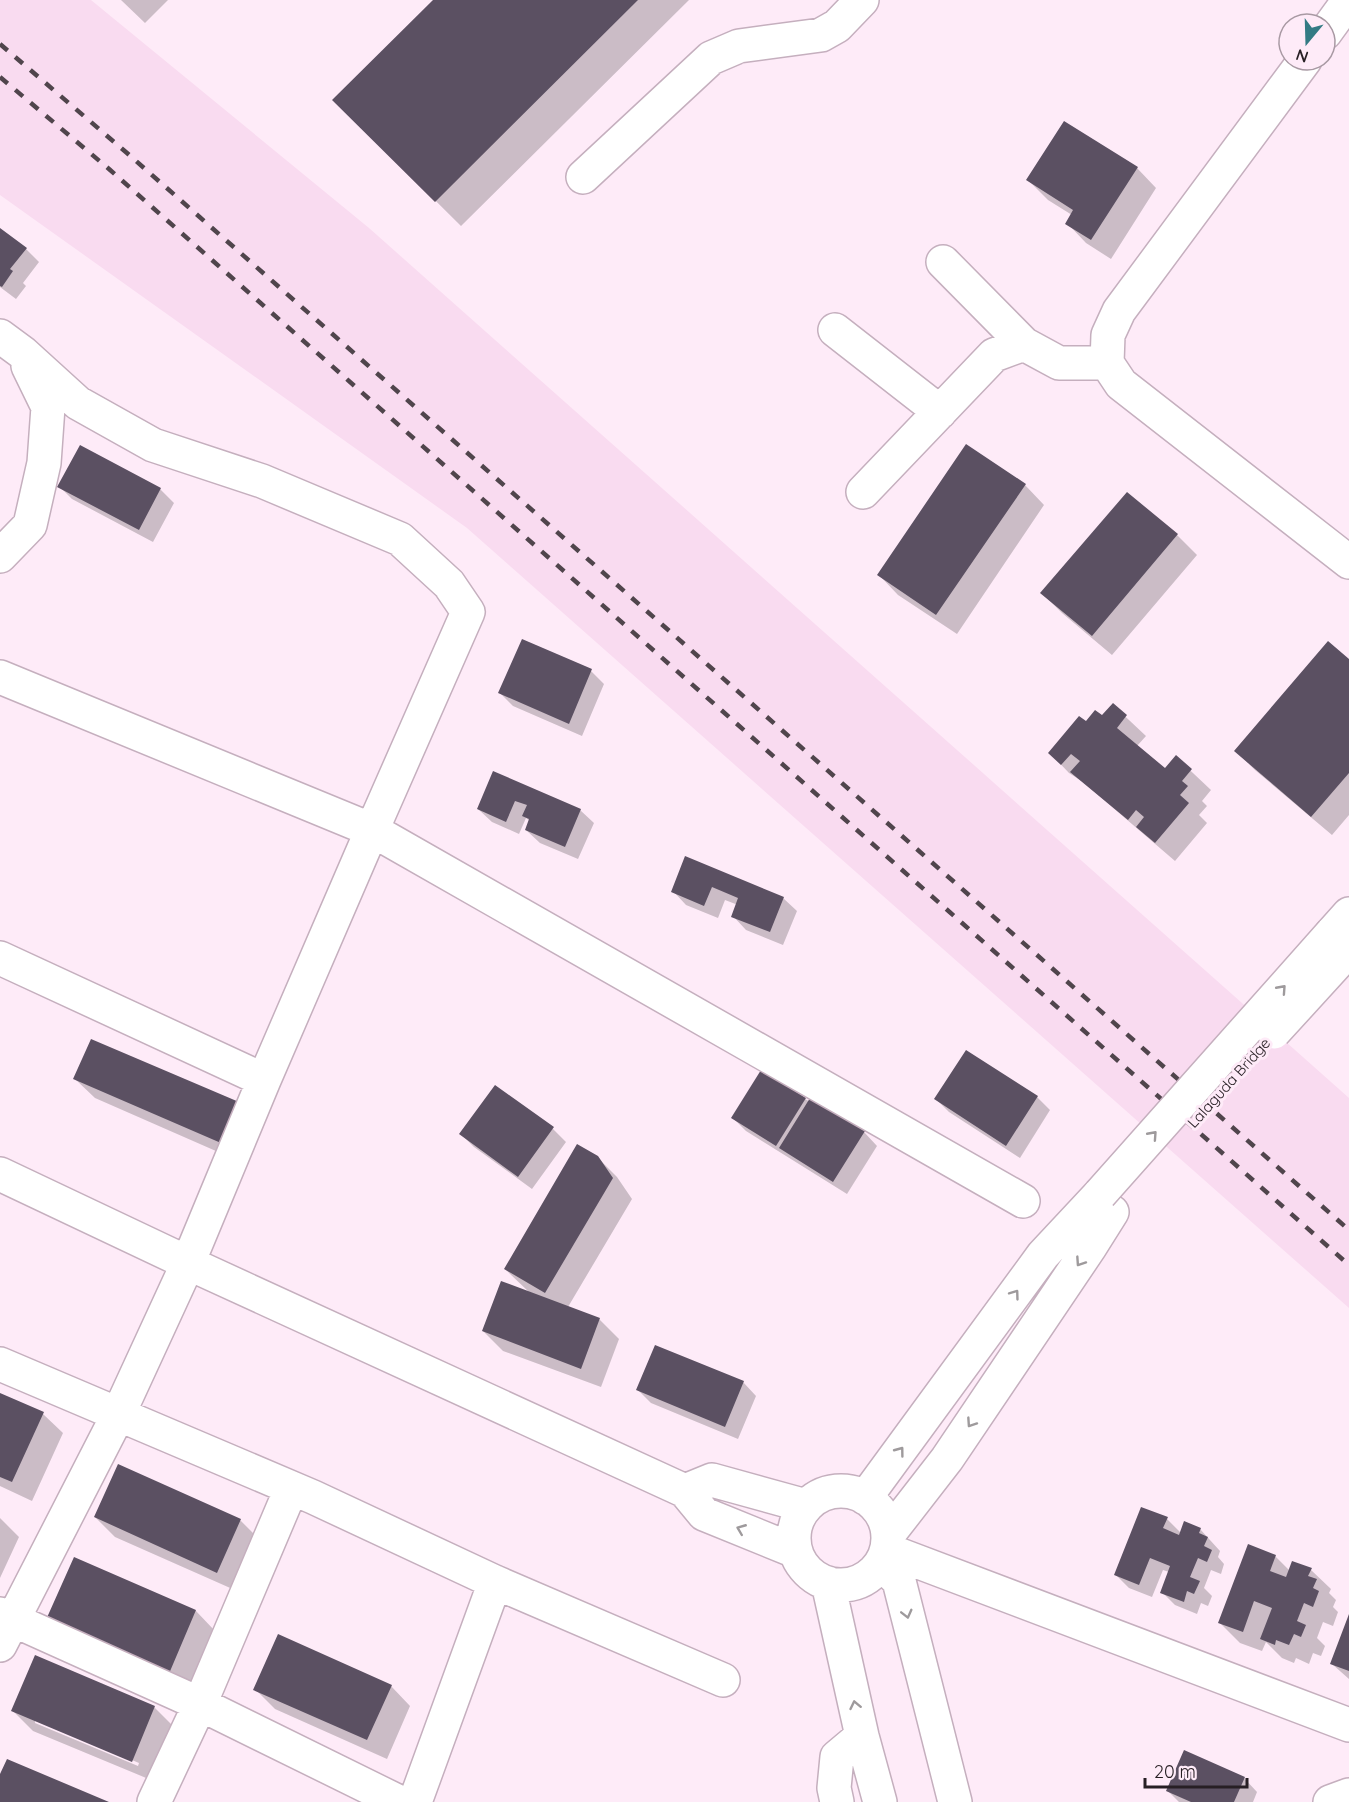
<svg xmlns="http://www.w3.org/2000/svg" width="1349" height="1802" viewBox="0 0 1349 1802" font-family="Quicksand,sans-serif">
  <style>
    .built { fill: #f9dbf0 }
    .shadow { fill: #0003; fill-rule: evenodd }
    .building { fill: #5b5062 }
    .lines { fill: none; stroke-linecap: round; stroke-linejoin: round }
    .minor-casing { stroke: #c5afbe; stroke-width: 36 }
    .minor { stroke: #fff; stroke-width: 33 }
    .rail { stroke: #50454c; stroke-width: 4.5; stroke-dasharray: 10 10; stroke-linecap: butt }
    .minor-bridge-casing { stroke: #c5afbe; stroke-width: 36; stroke-linecap: butt }
    .minor-bridge { stroke: #fff; stroke-width: 33 }
    .oneway { stroke: #9e9a9c }
    .labels { text-anchor: middle; stroke-width: 6; stroke-linejoin: round; paint-order: stroke }
    .street-label { font-size: 15px; fill: #271f24; stroke: #feebf8 }
  </style>
  <rect width="100%" height="100%" fill="#feebf8"/>
  <path class="built" d="M 0,0 L 91,0 L 369,228 L 1349,1098 L 1349,1308 L 467,528 L 0,195 Z"/>
  <path class="shadow" d="M 121,0 L 168,0 L 145,23 Z
    M 435,0 L 689,0 L 461,226 L 334,100 Z
    M 1137,168 L 1156,188 L 1111,259 L 1086,243 L 1067,223 L 1072,215 L 1048,200 L 1028,180 Z
    M 0,230 L 26,249 L 39,262 L 23,283 L 26,286 L 16,299 L 0,287 Z
    M 80,447 L 160,489 L 174,503 L 153,542 L 72,499 L 59,486 Z
    M 1025,485 L 1044,505 L 957,634 L 898,595 L 879,575 Z
    M 1127,494 L 1177,535 L 1197,555 L 1112,655 L 1062,613 L 1042,593 Z
    M 1349,661 L 1349,815 L 1332,835 L 1255,770 L 1236,751 Z
    M 591,671 L 604,684 L 582,736 L 513,706 L 500,693 Z
    M 1113,705 L 1146,736 L 1137,746 L 1166,770 L 1176,757 L 1211,790 L 1202,801 L 1207,806 L 1199,815 L 1207,823 L 1175,861 L 1083,782 L 1069,773 L 1050,753 L 1086,723 L 1102,717 Z
    M 493,773 L 580,810 L 594,823 L 578,859 L 540,843 L 526,830 L 530,821 L 526,818 L 519,834 L 492,822 L 478,809 Z
    M 686,858 L 783,898 L 797,911 L 783,945 L 746,930 L 733,916 L 738,905 L 725,900 L 718,918 L 686,905 L 673,891 Z
    M 75,1079 L 238,1103 L 241,1162 L 95,1098 Z
    M 1037,1097 L 1050,1110 L 1020,1158 L 949,1112 L 936,1099 Z
    M 805,1099 L 864,1132 L 877,1146 L 847,1194 L 746,1131 L 733,1118 Z
    M 553,1129 L 566,1142 L 532,1189 L 474,1147 L 461,1134 Z
    M 597,1157 L 617,1177 L 632,1199 L 568,1307 L 599,1319 L 619,1339 L 601,1387 L 503,1351 L 483,1331 L 530,1293 L 505,1269 Z
    M 743,1382 L 756,1396 L 738,1439 L 651,1403 L 638,1390 Z
    M 0,1394 L 43,1414 L 63,1433 L 32,1501 L 0,1486 Z
    M 118,1466 L 241,1521 L 260,1540 L 237,1591 L 115,1537 L 95,1517 Z
    M 0,1518 L 19,1537 L 0,1578 Z
    M 1167,1519 L 1181,1533 L 1200,1529 L 1220,1551 L 1218,1557 L 1224,1564 L 1221,1574 L 1211,1570 L 1204,1588 L 1212,1596 L 1208,1606 L 1201,1603 L 1197,1614 L 1175,1605 L 1162,1592 L 1169,1572 L 1163,1570 L 1152,1597 L 1129,1588 L 1116,1575 Z
    M 1275,1556 L 1290,1571 L 1311,1570 L 1331,1589 L 1329,1593 L 1336,1600 L 1333,1607 L 1338,1612 L 1333,1626 L 1323,1622 L 1317,1638 L 1325,1646 L 1321,1656 L 1313,1653 L 1309,1664 L 1296,1658 L 1294,1663 L 1282,1658 L 1266,1642 L 1262,1651 L 1240,1643 L 1220,1623 Z
    M 75,1559 L 196,1611 L 215,1631 L 187,1694 Z
    M 1349,1618 L 1349,1679 L 1332,1664 Z
    M 391,1686 L 410,1706 L 387,1759 L 275,1709 L 255,1689 Z
    M 154,1707 L 174,1727 L 151,1780 L 33,1731 L 13,1711 ZM 35,1719 L 139,1763 L 138,1766 L 35,1723 Z
    M 1244,1778 L 1257,1792 L 1253,1802 L 1179,1802 L 1168,1791 Z"/>
  <path class="building" d="M 433,0 L 638,0 L 435,202 L 332,100 Z
    M 1064,121 L 1138,167 L 1091,240 L 1065,224 L 1073,210 L 1026,180 Z
    M 0,228 L 27,248 L 10,269 L 13,271 L 2,287 L 0,286 Z
    M 966,444 L 1026,484 L 936,615 L 877,575 Z
    M 80,445 L 161,488 L 139,530 L 57,487 Z
    M 1127,492 L 1178,534 L 1092,636 L 1040,593 Z
    M 522,639 L 592,669 L 569,724 L 498,693 Z
    M 1328,641 L 1349,659 L 1349,773 L 1311,817 L 1234,751 Z
    M 1113,703 L 1127,715 L 1117,728 L 1165,768 L 1176,755 L 1192,769 L 1182,781 L 1188,786 L 1180,795 L 1189,803 L 1155,843 L 1136,827 L 1144,817 L 1136,810 L 1128,820 L 1070,772 L 1080,761 L 1071,754 L 1061,765 L 1048,753 L 1079,716 L 1086,721 L 1095,710 L 1102,715 Z
    M 493,771 L 581,809 L 565,847 L 525,830 L 529,819 L 522,816 L 527,805 L 515,801 L 506,822 L 477,809 Z
    M 685,856 L 784,897 L 770,932 L 731,917 L 738,898 L 712,887 L 704,906 L 671,892 Z
    M 91,1039 L 239,1102 L 221,1143 L 73,1079 Z
    M 966,1050 L 1038,1096 L 1006,1146 L 934,1099 Z
    M 761,1070 L 806,1098 L 776,1146 L 731,1118 Z
    M 495,1085 L 554,1127 L 518,1177 L 459,1134 Z
    M 810,1098 L 865,1131 L 833,1182 L 779,1148 Z
    M 577,1144 L 598,1156 L 613,1178 L 545,1293 L 504,1269 Z
    M 501,1281 L 600,1318 L 581,1369 L 482,1331 Z
    M 655,1345 L 744,1381 L 725,1427 L 636,1390 Z
    M 0,1393 L 44,1412 L 12,1482 L 0,1477 Z
    M 118,1464 L 241,1519 L 217,1573 L 94,1517 Z
    M 1141,1507 L 1168,1517 L 1163,1528 L 1179,1535 L 1184,1521 L 1201,1528 L 1199,1533 L 1208,1537 L 1204,1546 L 1212,1550 L 1207,1562 L 1198,1558 L 1190,1577 L 1200,1581 L 1194,1594 L 1187,1591 L 1184,1602 L 1160,1593 L 1170,1566 L 1150,1558 L 1139,1585 L 1114,1575 Z
    M 1248,1544 L 1276,1555 L 1270,1571 L 1286,1577 L 1292,1561 L 1312,1568 L 1308,1576 L 1317,1579 L 1313,1588 L 1319,1591 L 1313,1607 L 1304,1603 L 1297,1621 L 1306,1625 L 1301,1637 L 1294,1634 L 1289,1645 L 1276,1640 L 1275,1645 L 1260,1639 L 1272,1608 L 1254,1601 L 1243,1632 L 1218,1623 Z
    M 74,1557 L 196,1610 L 168,1676 L 45,1622 Z
    M 1349,1614 L 1349,1671 L 1330,1664 Z
    M 278,1634 L 392,1685 L 367,1740 L 253,1690 Z
    M 35,1655 L 155,1706 L 132,1762 L 11,1711 Z
    M 1184,1750 L 1245,1777 L 1234,1802 L 1191,1802 L 1166,1791 Z
    M 7,1759 L 109,1802 L 0,1802 L 0,1774 Z"/>
  <g class="lines">
    <defs>
      <path id="minor" d="M 1325,33 L 1349,0
        M 1305,60 L 1119,311 L 1108,335 L 1107,363 L 1121,384 L 1349,562
        M 583,177 L 711,58 L 739,46 L 821,35 L 837,26 L 862,0
        M 943,262 L 1024,344 L 1059,363 L 1107,363
        M 835,330 L 940,412
        M 0,336 L 23,353 L 78,403 L 153,445 L 262,481 L 400,539 L 449,584 L 468,612 L 372,830 L 1023,1201
        M 863,492 L 994,355 L 1024,344
        M 0,556 L 30,525 L 44,463 L 48,407 L 28,366
        M 0,677 L 372,830 L 264,1080 L 188,1263 L 118,1415 L 0,1645
        M 1332,933 L 1349,914
        M 0,958 L 264,1080
        M 0,1174 L 188,1263 L 685,1491 L 704,1514 L 795,1551
        M 0,1364 L 313,1497 L 495,1582 L 723,1680
        M 685,1491 L 712,1480 L 806,1506
        M794 1538a47 47 0 1 1 94 0a47 47 0 1 1-94 0Z
        M 865,1498 L 1043,1255 L 1100,1194
        M 888,1535 L 947,1459 L 1090,1247 L 1112,1212
        M 887,1550 L 1349,1725
        M 881,1563 L 899,1581 L 955,1802
        M 828,1583 L 862,1736 L 880,1802
        M 0,1614 L 200,1704 L 399,1802
        M 154,1802 L 200,1704 L 291,1489
        M 415,1802 L 495,1582
        M 837,1802 L 834,1788 L 837,1757 L 862,1736
        M 1330,1802 L 1349,1795"/>
    </defs>
    <use href="#minor" class="minor-casing"/>
    <use href="#minor" class="minor"/>
    <path class="rail" d="M 0,44 L 127,153 L 1349,1230
      M 0,77 L 109,169 L 1349,1265"/>
    <defs>
      <path id="minor-bridge" d="M 1274,1032 L 1346,953
        M 1100,1194 L 1332,933"/>
    </defs>
    <use href="#minor-bridge" class="minor-bridge-casing"/>
    <use href="#minor-bridge" class="minor-bridge"/>
  </g>
  <defs><path id="oneway-chevron" d="M-2-3.5L2.5 0L-2 3.5" fill="none" stroke-width="1.6" stroke-linecap="round" stroke-linejoin="round" transform="scale(1.5)"/></defs>
  <g class="oneway">
    <use href="#oneway-chevron" transform="translate(1282 989) rotate(-48)"/>
    <use href="#oneway-chevron" transform="translate(1153 1135) rotate(-48)"/>
    <use href="#oneway-chevron" transform="translate(1080 1262) rotate(124)"/>
    <use href="#oneway-chevron" transform="translate(1015 1294) rotate(-54)"/>
    <use href="#oneway-chevron" transform="translate(971 1423) rotate(124)"/>
    <use href="#oneway-chevron" transform="translate(900 1451) rotate(-53)"/>
    <use href="#oneway-chevron" transform="translate(741 1529) rotate(-158)"/>
    <use href="#oneway-chevron" transform="translate(907 1614) rotate(76)"/>
    <use href="#oneway-chevron" transform="translate(855 1705) rotate(-102)"/>
  </g>
  <g class="labels">
    <g class="street-label">
      <text transform="translate(1229 1083) rotate(-48)" y="5">Lalaguda Bridge</text>
    </g>
  </g>
  <g transform="translate(1307 42) rotate(199)"><circle r="28" fill="#feebf8" stroke="#a899a3" stroke-width="1.5"/>
  <path d="M0-4.5L10 22L0 15L-10 22Z" fill="#337b84"/>
  <text y="-9" font-size="16" font-weight="bold" text-anchor="middle" fill="#271f24">N</text>
  </g>
  <path d="M1145 1778v9h102v-9" fill="none" stroke="#271f24" stroke-width="3"/>
  <text x="1154" y="1778" font-size="18" fill="#271f24" stroke="#feebf8" stroke-width="4.5" paint-order="stroke">20 m</text>
</svg>
